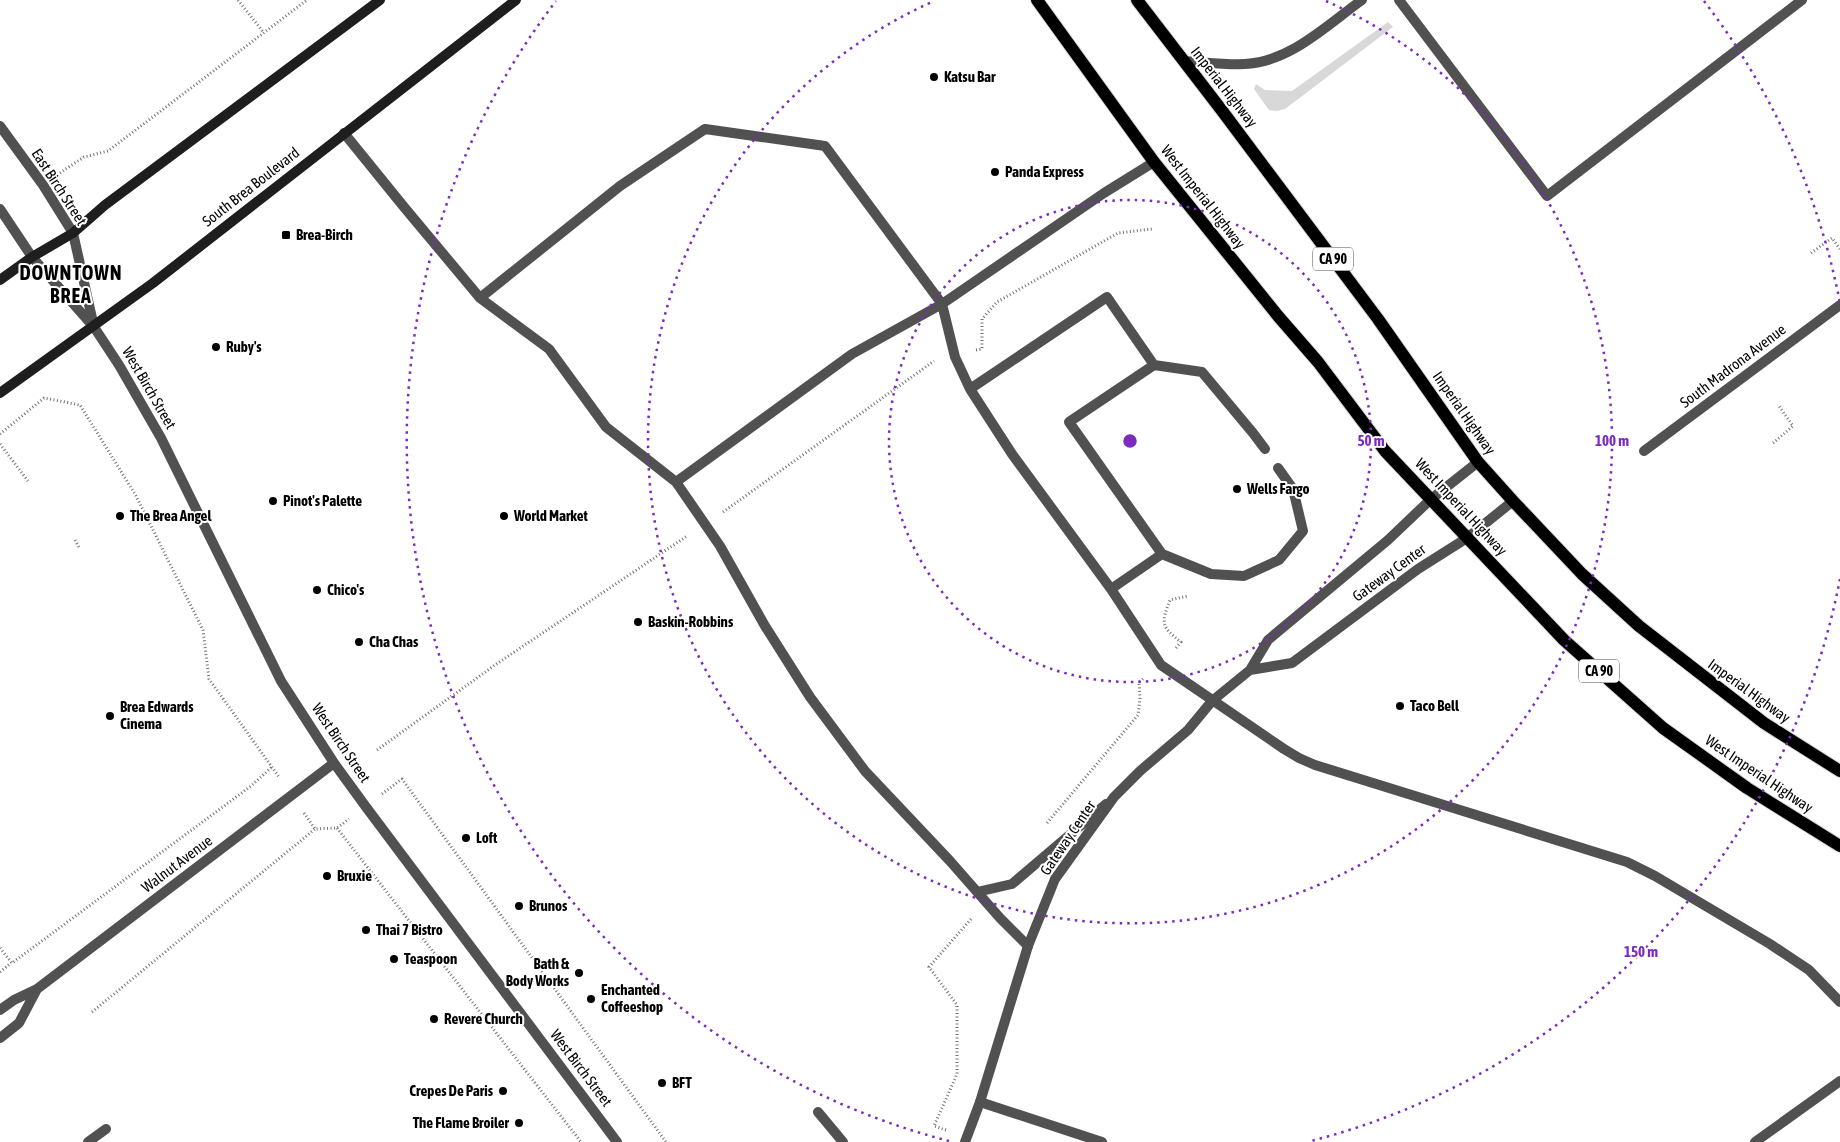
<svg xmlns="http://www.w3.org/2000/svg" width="1840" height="1142" viewBox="0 0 1840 1142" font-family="'Asap Condensed',sans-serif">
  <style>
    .green { fill: #d8d8d8 }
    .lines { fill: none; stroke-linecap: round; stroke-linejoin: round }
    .primary-casing { stroke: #dbdbdb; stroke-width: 14 }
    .path { stroke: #737373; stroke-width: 3; stroke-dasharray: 1 2.5; stroke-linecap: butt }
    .service { stroke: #515151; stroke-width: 10 }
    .minor { stroke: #515151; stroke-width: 10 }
    .tertiary { stroke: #515151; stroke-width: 10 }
    .secondary { stroke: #1e1e1e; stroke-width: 10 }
    .primary { stroke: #000; stroke-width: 12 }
    .ring { fill: none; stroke: #7b2cbf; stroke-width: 2.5; stroke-dasharray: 2.5 5 }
    .poi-dot { fill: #000; stroke: #fff; stroke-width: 2 }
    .labels { text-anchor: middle; stroke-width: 4; stroke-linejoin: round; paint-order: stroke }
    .shield { fill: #fff; stroke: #4c4c4c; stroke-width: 1 }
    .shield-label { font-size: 14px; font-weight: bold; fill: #000 }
    .poi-label { font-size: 15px; font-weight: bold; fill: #000; stroke: #fff; text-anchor: start }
    .street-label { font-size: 15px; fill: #000; stroke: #fff }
    .district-label { font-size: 20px; font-weight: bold; letter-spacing: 1px; fill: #000; stroke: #fff }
    .centre { fill: #7b2cbf; stroke: #fff; stroke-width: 2.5 }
    .ring-label { font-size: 15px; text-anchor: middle; font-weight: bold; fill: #7b2cbf; stroke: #fff; stroke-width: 4; stroke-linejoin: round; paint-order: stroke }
  </style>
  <rect width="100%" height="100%" fill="#fff"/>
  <path class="green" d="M 1388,22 L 1393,27 L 1285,109 L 1277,111 L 1269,110 L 1254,89 L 1256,84 L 1265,90 L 1292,91 Z"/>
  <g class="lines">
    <defs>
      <path id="primary" d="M 1037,0 L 1154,162 L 1278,316 L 1318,362 L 1385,451 L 1564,640 L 1663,728 L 1747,788 L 1840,846
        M 1137,0 L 1223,112 L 1378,319 L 1478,462 L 1513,501 L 1582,574 L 1639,626 L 1764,723 L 1840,771"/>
    </defs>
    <use href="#primary" class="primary-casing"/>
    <path class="path" d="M 238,0 L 264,33
      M 60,173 L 84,157 L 108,151 L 307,0
      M 1811,253 L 1832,238 L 1840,249
      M 976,350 L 982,349 L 982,319 L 997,302 L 1118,233 L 1152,229
      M 0,434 L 44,398 L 80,405 L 135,494 L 203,630 L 209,679 L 279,777
      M 1773,443 L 1793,426 L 1779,406
      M 0,444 L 28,481
      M 723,512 L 934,361
      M 75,540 L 80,549
      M 1176,648 L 1181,642 C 1161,627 1161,623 1170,600 L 1188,596
      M 377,750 L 495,665 L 687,536
      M 382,794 L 402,779 L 666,1142
      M 304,813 L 315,829 L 337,828 L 349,819
      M 1047,823 L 1138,715 L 1140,698 L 1139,682 L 1144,678
      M 337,828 L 581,1142
      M 0,948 L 12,963 L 251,786 L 272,767
      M 0,972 L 11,963
      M 92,1012 L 315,829
      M 946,1130 L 934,1126 L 957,1074 L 957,1005 L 929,967 L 972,918"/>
    <path class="service" d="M 1399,0 L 1547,196 L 1802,0
      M 344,133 L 404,207 L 480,298 L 549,349 L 606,427 L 676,482 L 720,546 L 765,626 L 810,697 L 865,771 L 950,861 L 1000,918 L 1028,946
      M 480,298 L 620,186 L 705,129 L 825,146 L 942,304 L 955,357 L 970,389 L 1012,454 L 1111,589 L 1161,665 L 1284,749 L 1299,758 L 1315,765 L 1627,862 L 1655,876 L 1770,944 L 1809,970 L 1840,1002
      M 1154,365 L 1202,372 L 1253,433 L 1265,449
      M 970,389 L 1107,297 L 1154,365 L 1069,422 L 1162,554 L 1111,589
      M 676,482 L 852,354 L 942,304 L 1104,193 L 1154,162
      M 1162,554 L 1211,574 L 1244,576 L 1279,560 L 1303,531 L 1293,489 L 1278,468
      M 977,892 L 1012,884 L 1106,804
      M 980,1102 L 1102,1142
      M 818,1112 L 843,1142
      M 1755,1142 L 1840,1081"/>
    <path class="minor" d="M 1183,61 C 1203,62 1225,65 1245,64 C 1290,62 1327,25 1362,0
      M 94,327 L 119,365 L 161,438 L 281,681 L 334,763 L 366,807 L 617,1142
      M 1644,451 L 1840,305
      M 1250,670 L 1292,663 L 1418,569 L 1467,538 L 1513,501
      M 0,1010 L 14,1000 L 37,989 L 334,763
      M 0,1038 L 19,1023 L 37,989
      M 88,1142 L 106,1129
      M 965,1142 L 980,1102 L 1028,946 L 1055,879 L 1114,797 L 1140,771 L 1188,730 L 1212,701 L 1250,670 L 1268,640 L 1388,540 L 1430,500 L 1478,462"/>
    <path class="tertiary" d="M 0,126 L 43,185 L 73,233 L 94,327
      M 0,209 L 32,257 L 92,325"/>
    <path class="secondary" d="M 0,280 L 32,257 L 73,233 L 105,205 L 380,0
      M 0,393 L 153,283 L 516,0"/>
    <use href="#primary" class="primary"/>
  </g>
  <g class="ring">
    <circle cx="1130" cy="441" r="241"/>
    <path d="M1326 1A482 482 0 1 1 934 1"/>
    <path d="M1840 579A723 723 0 0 1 1311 1141M949 1141A723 723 0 0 1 556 1M1704 1A723 723 0 0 1 1840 303"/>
  </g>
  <g class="poi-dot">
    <circle cx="934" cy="77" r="5"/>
    <circle cx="995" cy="172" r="5"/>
    <rect x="281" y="230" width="10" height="10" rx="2.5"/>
    <circle cx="216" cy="347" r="5"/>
    <circle cx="1237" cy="489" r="5"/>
    <circle cx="273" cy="501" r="5"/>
    <circle cx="120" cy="516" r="5"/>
    <circle cx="504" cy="516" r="5"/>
    <circle cx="317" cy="590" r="5"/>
    <circle cx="638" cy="622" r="5"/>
    <circle cx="359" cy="642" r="5"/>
    <circle cx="1400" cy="706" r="5"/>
    <circle cx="110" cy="716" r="5"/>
    <circle cx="466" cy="838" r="5"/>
    <circle cx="327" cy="876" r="5"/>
    <circle cx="519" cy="906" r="5"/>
    <circle cx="366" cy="930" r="5"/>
    <circle cx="394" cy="959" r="5"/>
    <circle cx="579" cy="973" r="5"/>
    <circle cx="591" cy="999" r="5"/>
    <circle cx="434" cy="1019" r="5"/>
    <circle cx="662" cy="1083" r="5"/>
    <circle cx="503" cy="1091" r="5"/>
    <circle cx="519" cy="1123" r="5"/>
  </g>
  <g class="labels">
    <g class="shield">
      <rect x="1313" y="247.5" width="40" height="23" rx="4"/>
      <rect x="1579" y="659.5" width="40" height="23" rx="4"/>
    </g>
    <g class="shield-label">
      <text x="1333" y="264">CA 90</text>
      <text x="1599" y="676">CA 90</text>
    </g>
    <g class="poi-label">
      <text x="944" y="82">Katsu Bar</text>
      <text x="1005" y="177">Panda Express</text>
      <text x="296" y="240">Brea-Birch</text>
      <text x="226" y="352">Ruby's</text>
      <text x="1247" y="494">Wells Fargo</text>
      <text x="283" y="506">Pinot's Palette</text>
      <text x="130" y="521">The Brea Angel</text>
      <text x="514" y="521">World Market</text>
      <text x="327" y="595">Chico's</text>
      <text x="648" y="627">Baskin-Robbins</text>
      <text x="369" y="647">Cha Chas</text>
      <text x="1410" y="711">Taco Bell</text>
      <text x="120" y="712">Brea Edwards<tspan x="120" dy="17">Cinema</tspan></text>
      <text x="476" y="843">Loft</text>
      <text x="337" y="881">Bruxie</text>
      <text x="529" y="911">Brunos</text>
      <text x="376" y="935">Thai 7 Bistro</text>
      <text x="404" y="964">Teaspoon</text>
      <text x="569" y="969" text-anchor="end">Bath &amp;<tspan x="569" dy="17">Body Works</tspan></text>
      <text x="601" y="995">Enchanted<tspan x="601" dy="17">Coffeeshop</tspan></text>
      <text x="444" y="1024">Revere Church</text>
      <text x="672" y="1088">BFT</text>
      <text x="493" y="1096" text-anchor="end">Crepes De Paris</text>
      <text x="509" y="1128" text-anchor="end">The Flame Broiler</text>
    </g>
    <g class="street-label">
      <text transform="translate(1224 87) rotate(52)" y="5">Imperial Highway</text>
      <text transform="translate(59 187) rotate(57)" y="5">East Birch Street</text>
      <text transform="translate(251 187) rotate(-38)" y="5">South Brea Boulevard</text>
      <text transform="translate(1203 197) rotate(52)" y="5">West Imperial Highway</text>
      <text transform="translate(1733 366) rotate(-37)" y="5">South Madrona Avenue</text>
      <text transform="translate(149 388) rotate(60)" y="5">West Birch Street</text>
      <text transform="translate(1464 413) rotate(55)" y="5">Imperial Highway</text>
      <text transform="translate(1461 507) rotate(47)" y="5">West Imperial Highway</text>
      <text transform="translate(1389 573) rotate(-36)" y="5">Gateway Center</text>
      <text transform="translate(1749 691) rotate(36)" y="5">Imperial Highway</text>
      <text transform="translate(341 743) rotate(56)" y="5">West Birch Street</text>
      <text transform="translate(1759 774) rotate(34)" y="5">West Imperial Highway</text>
      <text transform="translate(1068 838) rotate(-56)" y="5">Gateway Center</text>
      <text transform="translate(177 864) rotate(-37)" y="5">Walnut Avenue</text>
      <text transform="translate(581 1068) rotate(53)" y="5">West Birch Street</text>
    </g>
    <g class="district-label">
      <text x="71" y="280">DOWNTOWN<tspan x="71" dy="23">BREA</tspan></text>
    </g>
  </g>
  <circle cx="1130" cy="441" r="8" class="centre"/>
  <g class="ring-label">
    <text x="1371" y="446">50 m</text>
    <text x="1612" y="446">100 m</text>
    <text x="1641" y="957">150 m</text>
  </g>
</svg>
